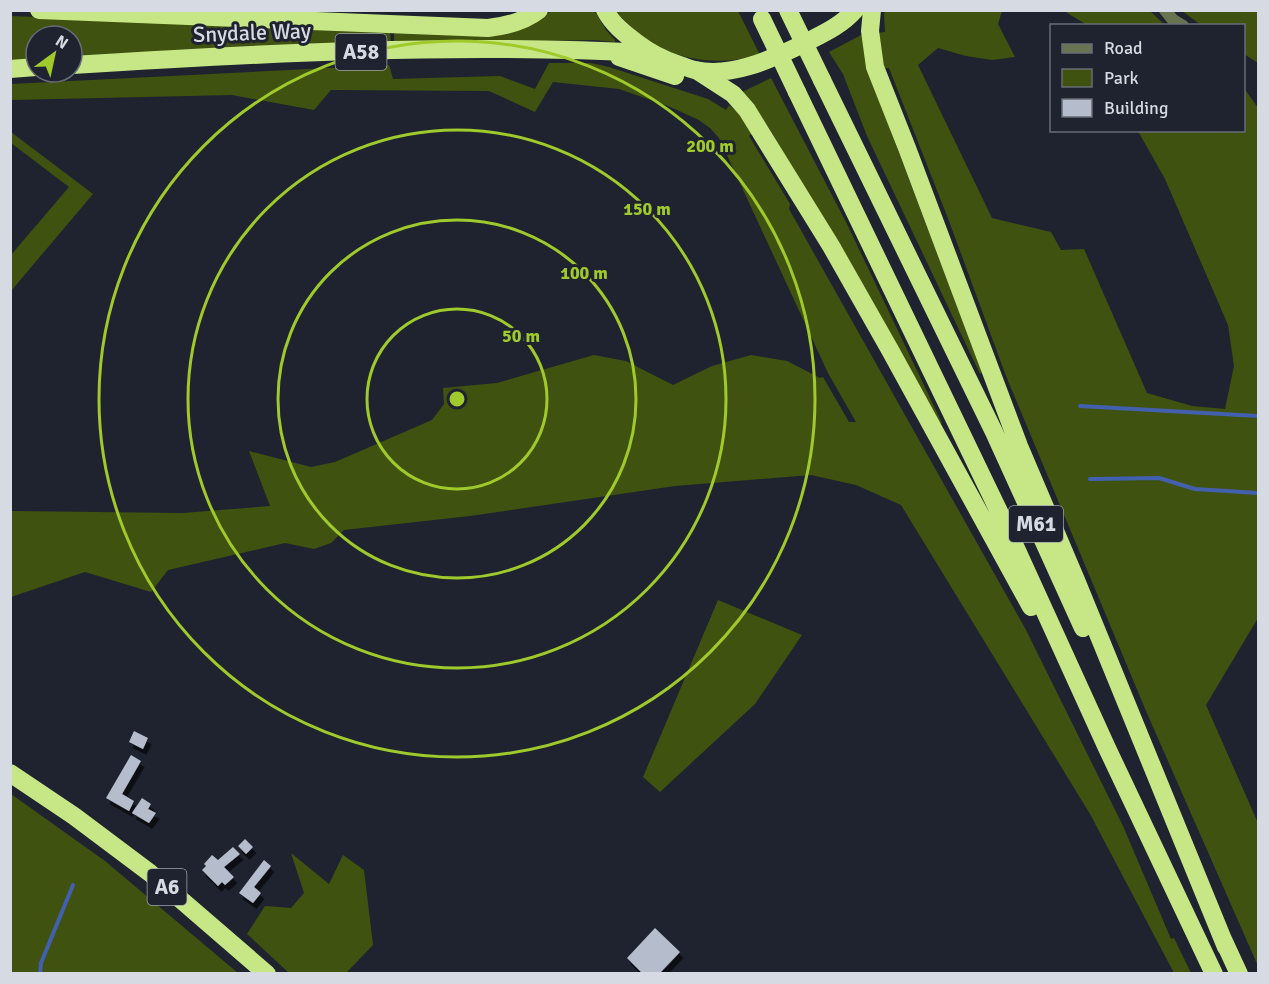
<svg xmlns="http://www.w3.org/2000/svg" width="1269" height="984" viewBox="0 0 1269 984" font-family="Signika,sans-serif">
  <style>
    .green { fill: #40520f }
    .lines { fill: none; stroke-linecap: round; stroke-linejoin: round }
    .stream { stroke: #4260ad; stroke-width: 4 }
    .building { fill: #b5bdcd; filter: url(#shadow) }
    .street { stroke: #67744f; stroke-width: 12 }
    .highway { stroke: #c7e787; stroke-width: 18 }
    .highway-bridge { stroke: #c7e787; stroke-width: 18 }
    .ring { fill: none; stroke: #a0c92c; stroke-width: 3 }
    .labels { text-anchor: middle; stroke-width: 6; stroke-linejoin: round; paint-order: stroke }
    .shield { fill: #1e232f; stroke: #9fa3ac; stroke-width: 1.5 }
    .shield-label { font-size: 21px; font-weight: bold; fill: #d6dae2 }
    .street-label { font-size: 22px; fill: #d6dae2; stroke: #1e232f }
    .centre { fill: #a0c92c; stroke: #1e232f; stroke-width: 3 }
    .ring-label { font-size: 18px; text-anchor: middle; font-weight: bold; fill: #a0c92c; stroke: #1e232f; stroke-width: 6; stroke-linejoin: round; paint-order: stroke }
  </style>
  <defs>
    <filter id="shadow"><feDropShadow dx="3.5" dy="6" stdDeviation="0" flood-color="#0009"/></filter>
  </defs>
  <rect width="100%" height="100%" fill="#1e232f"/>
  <path class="green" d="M 594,10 L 606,30 L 615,40 L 615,42 L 593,40 L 394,44 L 394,32 L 535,22 L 551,11 Z
    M 616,11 L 738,11 L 760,55 C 705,70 652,56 616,11 Z
    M 885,11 L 1002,11 L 998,24 L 1015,57 L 992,60 L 966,56 L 938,48 L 918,65 L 992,218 L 1051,232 L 1061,250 L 1084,249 L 1147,393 L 1192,406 L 1225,409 L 1234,366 L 1228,325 L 1165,179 L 1138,131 L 1244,130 L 1244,88 L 1258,108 L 1258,618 L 1206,705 L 1258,823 L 1258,966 L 1146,711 L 1006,376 L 949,221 L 889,68 L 885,68 L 879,50 L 877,33 L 885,32 L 884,14 Z
    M 1064,11 L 1150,11 L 1165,25 L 1087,25 Z
    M 1182,11 L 1258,11 L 1258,63 L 1244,54 L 1244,26 L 1201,25 Z
    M 11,16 L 390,32 L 391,44 L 72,59 L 72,36 L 36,36 L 36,62 L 11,64 Z
    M 865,33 L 879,100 L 982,372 L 980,374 L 867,136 L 843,74 L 829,52 Z
    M 549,63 L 591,63 L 609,67 L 708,99 L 726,110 L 729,105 L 739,114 L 753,132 L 749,136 L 790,204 L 789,209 L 1026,630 L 1123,826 L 1171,939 L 1174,938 L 1191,973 L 1174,973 L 1090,814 L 901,505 L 856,485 L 811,475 L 675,486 L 470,516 L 344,530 L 331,543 L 314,549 L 285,543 L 168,570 L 151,592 L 85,572 L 11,597 L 11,511 L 183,513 L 270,506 L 249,451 L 311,467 L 335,462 L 432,420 L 444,404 L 443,388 L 497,383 L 594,355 L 626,361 L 673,385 L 712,366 L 751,355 L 787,361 L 820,378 L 823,377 L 849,422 L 856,422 L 828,373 L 719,138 L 710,128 L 699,120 L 668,106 L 619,89 L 553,82 L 535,112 L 489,91 L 331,90 L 314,110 L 232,95 L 11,100 L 11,84 L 389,65 L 393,79 L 500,76 L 535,89 Z
    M 771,78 L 847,224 L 942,423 L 940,424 L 769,128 L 752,105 L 740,93 Z
    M 11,132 L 93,194 L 11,291 L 11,255 L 69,187 L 11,143 Z
    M 718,600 L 802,635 L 755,704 L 660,792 L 643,777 Z
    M 11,794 L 105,861 L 238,973 L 11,973 Z
    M 291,853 L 329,884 L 343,855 L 364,870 L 373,945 L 346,973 L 289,973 L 247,934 L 265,906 L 291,908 L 304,893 Z"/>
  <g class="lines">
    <path class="stream" d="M 1080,406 L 1258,416
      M 1090,479 L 1159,478 L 1195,489 L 1258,493
      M 40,974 L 41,963 L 73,885"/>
  </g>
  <path class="building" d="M 134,731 L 148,738 L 143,749 L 129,742 Z
    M 131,755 L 141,761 L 122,794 L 134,801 L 129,811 L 106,798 Z
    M 142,798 L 151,804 L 148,809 L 156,813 L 149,823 L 132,813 Z
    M 245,839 L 253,847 L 246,854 L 238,846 Z
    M 233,847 L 240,854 L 224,867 L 234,877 L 225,885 L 222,882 L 218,886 L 202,870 L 206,866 L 204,864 L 212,855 L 218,860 Z
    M 264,860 L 271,866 L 254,887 L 261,893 L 253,903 L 239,893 Z
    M 655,928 L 680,952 L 659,974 L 643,974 L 627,958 Z"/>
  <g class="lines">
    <path class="street" d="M 1165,10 L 1173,20 L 1183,26"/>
    <path class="highway" d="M 39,10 L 488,28 C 506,26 524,22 539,10
      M 605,10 C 612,24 625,34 637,43 C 650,53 662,59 677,64 C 683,66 689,69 695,70 C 731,78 769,60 801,45 C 820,35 840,27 855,10
      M 872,10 L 870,31 L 875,67 L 907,148 L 1019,446 L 1076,580 L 1226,947
      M 619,57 L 675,76
      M 72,65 C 264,53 457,43 649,53
      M 10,69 L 36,67
      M 696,70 L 733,94 L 747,110 L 831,246 L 890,350 L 1031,607
      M 822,80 L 994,432 L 1083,628
      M 797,92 L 1005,524 L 1107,748 L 1214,974
      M 10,773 L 74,816 L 150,873 L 267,974
      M 1221,935 L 1239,974"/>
    <path class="highway-bridge" d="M 788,10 L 822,80
      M 762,19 L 797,92"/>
  </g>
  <g class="ring">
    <circle cx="457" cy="399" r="90"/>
    <circle cx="457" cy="399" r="179"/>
    <circle cx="457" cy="399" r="269"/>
    <circle cx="457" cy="399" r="358"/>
  </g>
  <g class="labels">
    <g class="shield">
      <rect x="335.5" y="34" width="51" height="36" rx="4.5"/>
      <rect x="1009" y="506" width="54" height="36" rx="4.5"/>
      <rect x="147.5" y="869" width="39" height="36" rx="4.5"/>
    </g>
    <g class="shield-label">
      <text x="361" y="59">A58</text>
      <text x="1036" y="531">M61</text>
      <text x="167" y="894">A6</text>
    </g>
    <g class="street-label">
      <text transform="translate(252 32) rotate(-2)" y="8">Snydale Way</text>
    </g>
  </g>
  <circle cx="457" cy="399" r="9" class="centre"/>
  <g class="ring-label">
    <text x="710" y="152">200 m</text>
    <text x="647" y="215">150 m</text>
    <text x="584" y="279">100 m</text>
    <text x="521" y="342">50 m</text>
  </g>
  <rect width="1269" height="984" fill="none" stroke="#d6dae2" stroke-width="24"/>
  <rect x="1050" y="24" width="195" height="108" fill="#1e232f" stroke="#686c77" stroke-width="1.5"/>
  <rect x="1062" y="44" width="30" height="9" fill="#67744f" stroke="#686c77" stroke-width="1.5"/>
  <text x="1104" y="54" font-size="18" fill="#d6dae2">Road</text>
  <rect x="1062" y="69" width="30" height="18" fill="#40520f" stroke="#686c77" stroke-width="1.5"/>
  <text x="1104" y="84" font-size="18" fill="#d6dae2">Park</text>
  <rect x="1062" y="99" width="30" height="18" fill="#b5bdcd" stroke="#686c77" stroke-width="1.5"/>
  <text x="1104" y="114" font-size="18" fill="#d6dae2">Building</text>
  <g transform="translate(54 54) rotate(33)"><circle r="28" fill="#1e232f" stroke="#686c77" stroke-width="1.5"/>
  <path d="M0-4.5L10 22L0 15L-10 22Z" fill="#a0c92c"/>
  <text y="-9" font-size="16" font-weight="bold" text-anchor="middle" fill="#d6dae2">N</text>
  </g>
</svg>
